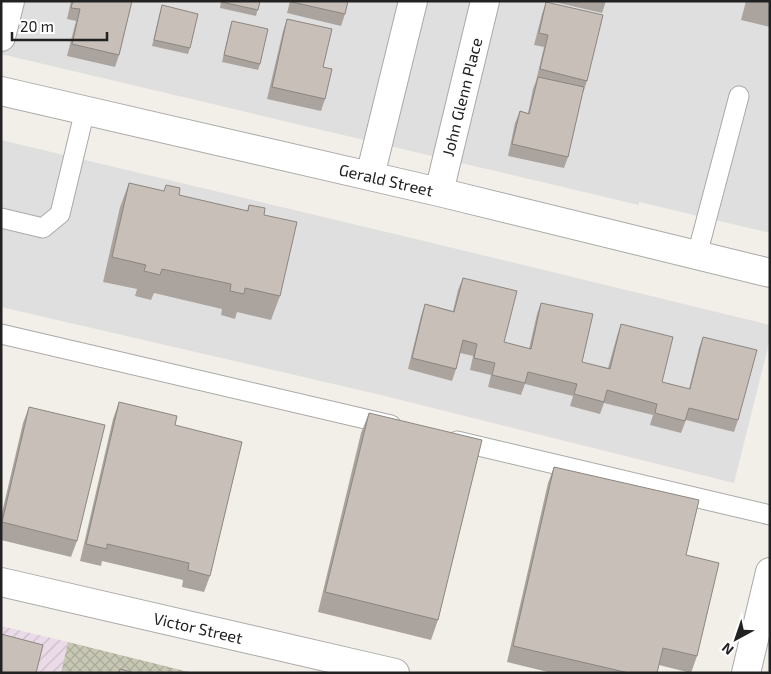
<svg xmlns="http://www.w3.org/2000/svg" width="771" height="674" viewBox="0 0 771 674" font-family="'Exo 2',sans-serif">
  <style>
    .residential { fill: #e0dfdf }
    .industrial { fill: url(#industrial-furrows) }
    .construction { fill: url(#construction-cross-hatch) }
    .lines { fill: none; stroke-linecap: round; stroke-linejoin: round }
    .service-casing { stroke: #a9a9a9; stroke-width: 21 }
    .minor-casing { stroke: #a9a9a9; stroke-width: 30 }
    .tertiary-casing { stroke: #a9a9a9; stroke-width: 30 }
    .service { stroke: #fff; stroke-width: 19 }
    .minor { stroke: #fff; stroke-width: 28 }
    .tertiary { stroke: #fff; stroke-width: 28 }
    .wall { fill: #aba49e }
    .building { fill: #c7bfb8; stroke: #8b8681 }
    .labels { text-anchor: middle; stroke-width: 4.5; stroke-linejoin: round; paint-order: stroke }
    .street-label { font-size: 16px; fill: #222; stroke: #fff }
  </style>
  <defs>
    <pattern id="industrial-furrows" width="10" height="10" patternUnits="userSpaceOnUse" patternTransform="scale(1.25)"><rect width="10" height="10" fill="#ebdbe8"/><path d="M-1 1l2-2M0 10L10 0M9 11l2-2" fill="none" stroke="#c9bcc7"/></pattern>
    <pattern id="construction-cross-hatch" width="8" height="8" patternUnits="userSpaceOnUse" patternTransform="scale(1.25)"><rect width="8" height="8" fill="#c7c7b4"/><path d="M0 0l8 8M0 8l8-8" fill="none" stroke="#abab9a"/></pattern>
  </defs>
  <rect width="100%" height="100%" fill="#f2efe9"/>
  <path class="residential" d="M 1,1 L 770,1 L 770,233 L 639,202 L 639,205 L 1,54 Z
    M 1,140 L 420,240 L 770,325 L 770,339 L 734,483 L 381,395 L 1,307 Z"/>
  <path class="industrial" d="M 1,626 L 68,642 L 61,673 L 1,673 Z"/>
  <path class="construction" d="M 68,642 L 193,673 L 61,673 Z"/>
  <g class="lines">
    <defs>
      <path id="service" d="M 1,218 L 43,228 L 60,214 L 85,110
        M 697,255 L 739,96
        M 1,334 L 391,425
        M 457,441 L 770,515"/>
      <path id="minor" d="M 1,37 L 10,1
        M 1,91 L 439,192 L 770,273
        M 370,176 L 413,1
        M 439,192 L 485,1
        M 1,582 L 395,673"/>
      <path id="tertiary" d="M 746,673 L 770,572"/>
    </defs>
    <use href="#service" class="service-casing"/>
    <use href="#minor" class="minor-casing"/>
    <use href="#tertiary" class="tertiary-casing"/>
    <use href="#service" class="service"/>
    <use href="#minor" class="minor"/>
    <use href="#tertiary" class="tertiary"/>
  </g>
  <path class="wall" d="M 71,1 L 132,1 L 119,55 L 115,67 L 67,56 L 76,21 L 67,19 Z
    M 221,1 L 260,1 L 256,16 L 220,8 Z
    M 290,1 L 348,1 L 345,14 L 341,26 L 287,13 Z
    M 554,1 L 606,1 L 602,13 L 554,2 Z
    M 746,1 L 770,1 L 770,27 L 741,20 Z
    M 546,2 L 587,81 L 583,93 L 582,93 L 568,157 L 564,168 L 508,156 L 515,123 L 520,111 L 528,113 L 533,89 L 536,81 L 544,47 L 534,45 L 542,14 Z
    M 162,5 L 190,48 L 188,54 L 152,46 L 160,12 Z
    M 287,19 L 323,67 L 325,99 L 321,111 L 267,99 L 283,31 Z
    M 232,21 L 260,64 L 258,70 L 222,62 L 230,27 Z
    M 129,183 L 164,191 L 166,185 L 179,195 L 247,211 L 249,205 L 264,215 L 280,296 L 271,320 L 237,312 L 235,319 L 221,315 L 222,309 L 154,293 L 151,300 L 135,296 L 137,289 L 103,282 L 120,207 Z
    M 463,278 L 504,342 L 529,349 L 537,314 L 541,303 L 582,362 L 608,368 L 617,336 L 621,324 L 662,382 L 689,389 L 699,348 L 703,337 L 738,420 L 734,432 L 686,420 L 681,433 L 650,425 L 653,415 L 604,403 L 600,414 L 570,406 L 573,396 L 525,384 L 521,395 L 488,387 L 491,375 L 470,370 L 473,356 L 460,353 L 456,369 L 452,381 L 408,369 L 421,316 L 425,304 L 453,311 L 458,290 Z
    M 119,402 L 175,425 L 210,576 L 204,592 L 182,587 L 183,580 L 102,561 L 101,566 L 80,561 L 113,419 Z
    M 29,407 L 77,541 L 71,557 L 1,540 L 1,517 L 23,423 Z
    M 369,413 L 438,620 L 431,640 L 318,612 L 361,433 Z
    M 554,467 L 686,555 L 697,656 L 691,673 L 659,665 L 657,673 L 552,673 L 507,662 L 548,483 Z"/>
  <path class="building" d="M 73,1 L 132,1 L 119,55 L 72,44 L 80,9 L 71,8 Z
    M 222,1 L 260,1 L 258,10 L 222,2 Z
    M 348,1 L 345,14 L 292,2 L 292,1 Z
    M 546,2 L 603,15 L 587,81 L 540,69 L 548,35 L 539,33 Z
    M 162,5 L 198,14 L 190,48 L 154,40 Z
    M 287,19 L 332,29 L 323,67 L 332,69 L 325,99 L 272,87 Z
    M 232,21 L 268,29 L 260,64 L 224,55 Z
    M 538,77 L 584,87 L 568,157 L 512,144 L 520,111 L 529,114 Z
    M 129,183 L 164,191 L 166,185 L 180,188 L 179,195 L 248,211 L 249,205 L 265,208 L 264,215 L 297,222 L 280,296 L 245,288 L 244,294 L 230,291 L 231,284 L 162,269 L 160,275 L 144,271 L 146,265 L 112,257 Z
    M 463,278 L 517,291 L 504,342 L 531,349 L 541,303 L 593,314 L 582,362 L 610,369 L 621,324 L 673,337 L 662,382 L 690,389 L 703,337 L 757,350 L 738,420 L 689,408 L 685,421 L 655,413 L 657,404 L 607,390 L 604,402 L 574,394 L 577,384 L 528,372 L 525,383 L 492,375 L 495,363 L 474,358 L 477,344 L 463,340 L 456,369 L 412,358 L 425,304 L 454,312 Z
    M 119,402 L 177,416 L 175,425 L 242,442 L 210,576 L 188,570 L 189,563 L 107,544 L 107,549 L 86,544 Z
    M 29,407 L 105,425 L 77,541 L 2,522 Z
    M 369,413 L 482,440 L 438,620 L 325,592 Z
    M 554,467 L 699,500 L 686,555 L 719,563 L 697,656 L 663,648 L 657,673 L 629,673 L 513,646 Z
    M 1,634 L 43,645 L 36,673 L 1,673 Z
    M 120,669 L 134,673 L 119,673 Z"/>
  <g class="labels">
    <g class="street-label">
      <text transform="translate(462 97) rotate(-76)" y="6">John Glenn Place</text>
      <text transform="translate(386 180) rotate(13)" y="6">Gerald Street</text>
      <text transform="translate(198 628) rotate(13)" y="6">Victor Street</text>
    </g>
  </g>
  <rect width="771" height="674" fill="none" stroke="#222222" stroke-width="5"/>
  <g transform="translate(736 639) rotate(220)" stroke="#ffffff" stroke-width="4" paint-order="stroke">
  <path d="M0-4L9 19L0 12L-9 19Z" fill="#222222"/>
  <text y="-8" font-size="14" font-weight="bold" text-anchor="middle" fill="#222222">N</text>
  </g>
  <path d="M12 32v8h95v-8" fill="none" stroke="#222222" stroke-width="2.5"/>
  <text x="20" y="32" font-size="15" fill="#222222" stroke="#ffffff" stroke-width="4" paint-order="stroke">20 m</text>
</svg>
